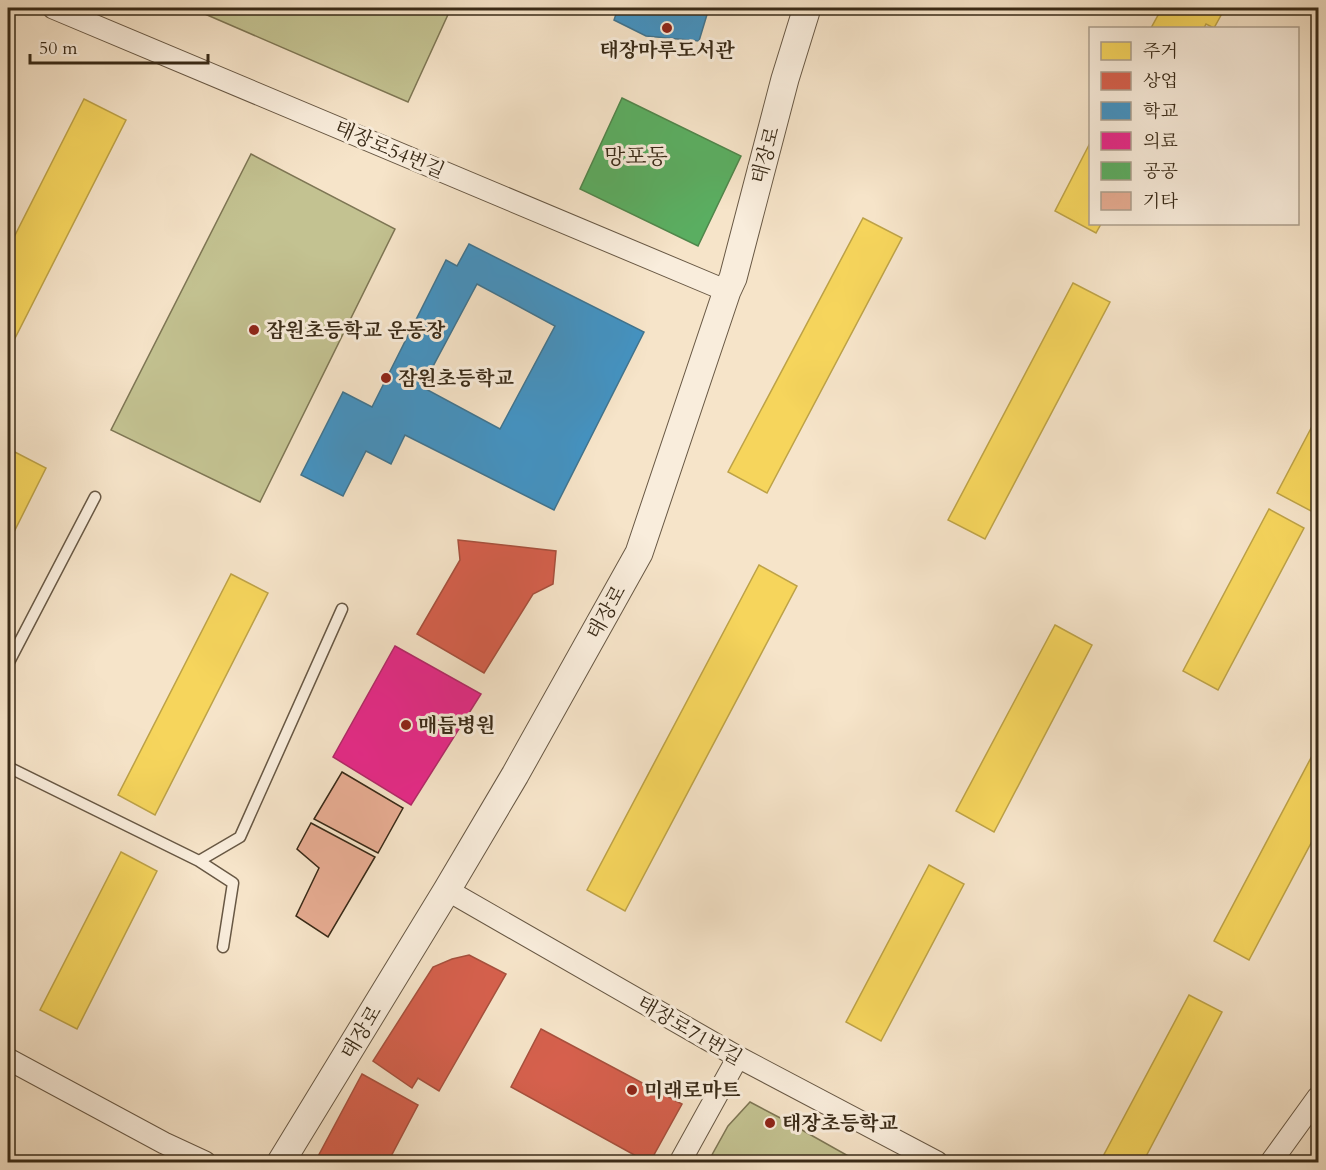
<svg xmlns="http://www.w3.org/2000/svg" width="1326" height="1170" viewBox="0 0 1326 1170" font-family="Cardo,'Noto Serif KR',serif">
  <style>
    .green { fill: #c3c291; stroke: #7e7654; stroke-width: 1.5 }
    .homes { fill: #f6d55c; stroke: #bda247; stroke-width: 1.5 }
    .shops { fill: #d6604d; stroke: #a7503d; stroke-width: 1.5 }
    .schools { fill: #4393c3; stroke: #40748f; stroke-width: 1.5; fill-rule: evenodd }
    .health { fill: #e7298a; stroke: #b32968; stroke-width: 1.5 }
    .public { fill: #5aae61; stroke: #50864b; stroke-width: 1.5 }
    .building { fill: #e7ac92; stroke: #392a17; stroke-width: 1.5 }
    .lines { fill: none; stroke-linecap: round; stroke-linejoin: round }
    .service-casing { stroke: #685844; stroke-width: 13 }
    .minor-casing { stroke: #685844; stroke-width: 23 }
    .tertiary-casing { stroke: #685844; stroke-width: 29 }
    .service { stroke: #f9eddc; stroke-width: 10 }
    .minor { stroke: #f9eddc; stroke-width: 21 }
    .tertiary { stroke: #f9eddc; stroke-width: 27 }
    .poi-dot { fill: #8f2418; stroke: #f9eddc; stroke-width: 2 }
    .labels { text-anchor: middle; stroke-width: 6; stroke-linejoin: round; paint-order: stroke }
    .poi-label { font-size: 20px; font-weight: bold; fill: #392a17; stroke: #f9eddc; text-anchor: start }
    .street-label { font-size: 20px; fill: #392a17; stroke: #f9eddc }
    .quarter-label { font-size: 22px; fill: #392a17; stroke: #f9eddc }
  </style>
  <rect width="100%" height="100%" fill="#f6e4c9"/>
  <filter id="stains"><feTurbulence type="fractalNoise" baseFrequency=".00333" numOctaves="4"/><feColorMatrix values="0 0 0 0 .2 0 0 0 0 .09 0 0 0 0 .02 0 0 0 .5 -.17"/></filter>
  <radialGradient id="worn" r=".72"><stop offset=".6" stop-color="#630" stop-opacity="0"/><stop offset="1" stop-color="#630" stop-opacity=".3"/></radialGradient>
  <path class="green" d="M 191,8 L 451,8 L 408,102 Z
    M 251,154 L 395,229 L 260,502 L 111,430 Z
    M 750,1102 L 786,1121 L 859,1162 L 708,1162 L 728,1126 Z"/>
  <path class="homes" d="M 1162,8 L 1225,8 L 1214,28 L 1206,24 L 1204,28 L 1151,28 Z
    M 84,99 L 126,120 L 8,352 L 8,249 Z
    M 1090,143 L 1090,224 L 1101,224 L 1096,233 L 1055,211 Z
    M 863,218 L 902,238 L 767,493 L 728,472 Z
    M 1073,283 L 1110,302 L 985,539 L 948,520 Z
    M 1318,415 L 1318,501 L 1313,512 L 1277,493 Z
    M 9,449 L 46,468 L 8,544 L 8,452 Z
    M 1269,509 L 1304,528 L 1218,690 L 1183,671 Z
    M 759,565 L 797,586 L 625,911 L 587,890 Z
    M 231,574 L 268,593 L 155,815 L 118,795 Z
    M 1055,625 L 1092,645 L 994,832 L 956,811 Z
    M 1313,754 L 1318,757 L 1318,830 L 1249,960 L 1214,941 Z
    M 121,852 L 157,871 L 77,1029 L 40,1010 Z
    M 929,865 L 964,884 L 881,1041 L 846,1022 Z
    M 1189,995 L 1222,1012 L 1143,1162 L 1100,1162 Z"/>
  <path class="shops" d="M 458,540 L 556,551 L 553,584 L 533,594 L 484,673 L 417,634 L 460,560 Z
    M 469,955 L 506,974 L 439,1091 L 418,1078 L 412,1088 L 373,1061 L 433,967 L 452,959 Z
    M 541,1029 L 682,1104 L 650,1162 L 647,1162 L 511,1087 Z
    M 362,1074 L 418,1105 L 388,1162 L 315,1162 Z"/>
  <path class="schools" d="M 618,8 L 709,8 L 699,41 L 646,36 L 614,20 Z
    M 469,244 L 644,332 L 554,510 L 405,435 L 391,464 L 366,451 L 343,496 L 301,475 L 343,392 L 372,407 L 446,260 L 457,266 ZM 477,284 L 555,326 L 500,429 L 422,387 Z"/>
  <path class="health" d="M 395,646 L 481,694 L 411,805 L 333,757 Z"/>
  <path class="public" d="M 622,98 L 741,156 L 698,246 L 580,189 Z"/>
  <path class="building" d="M 342,772 L 403,808 L 378,853 L 314,819 Z
    M 311,823 L 375,857 L 328,937 L 296,916 L 319,868 L 297,849 Z"/>
  <g class="lines">
    <defs>
      <path id="service" d="M 8,664 L 95,497
        M 8,767 L 199,861 L 233,883 L 223,947
        M 199,861 L 240,837 L 342,609"/>
      <path id="minor" d="M 53,8 L 727,291
        M 447,890 L 738,1057 L 937,1162
        M 8,1059 L 164,1143 L 205,1162
        M 680,1162 L 738,1057
        M 1271,1162 L 1318,1097"/>
      <path id="tertiary" d="M 281,1162 L 447,890 L 515,775 L 639,553 L 727,291 L 733,278 L 785,79 L 807,8"/>
    </defs>
    <use href="#service" class="service-casing"/>
    <use href="#minor" class="minor-casing"/>
    <use href="#tertiary" class="tertiary-casing"/>
    <use href="#service" class="service"/>
    <use href="#minor" class="minor"/>
    <use href="#tertiary" class="tertiary"/>
  </g>
  <g class="poi-dot">
    <circle cx="667" cy="28" r="6"/>
    <circle cx="254" cy="330" r="6"/>
    <circle cx="386" cy="378" r="6"/>
    <circle cx="406" cy="725" r="6"/>
    <circle cx="632" cy="1090" r="6"/>
    <circle cx="770" cy="1123" r="6"/>
  </g>
  <g class="labels">
    <g class="poi-label">
      <text x="667" y="57" text-anchor="middle">태장마루도서관</text>
      <text x="266" y="337">잠원초등학교 운동장</text>
      <text x="398" y="385">잠원초등학교</text>
      <text x="418" y="732">매듭병원</text>
      <text x="644" y="1097">미래로마트</text>
      <text x="782" y="1130">태장초등학교</text>
    </g>
    <g class="street-label">
      <text transform="translate(390 149) rotate(23)" y="7">태장로54번길</text>
      <text transform="translate(765 155) rotate(-75)" y="7">태장로</text>
      <text transform="translate(606 612) rotate(-61)" y="7">태장로</text>
      <text transform="translate(690 1030) rotate(30)" y="7">태장로71번길</text>
      <text transform="translate(361 1032) rotate(-59)" y="7">태장로</text>
    </g>
    <g class="quarter-label">
      <text x="636" y="164">망포동</text>
    </g>
  </g>
  <rect width="1326" height="1170" fill="none" stroke="#f6e4c9" stroke-width="30"/>
  <rect x="9" y="9" width="1308" height="1152" fill="none" stroke="#392a17" stroke-width="3"/>
  <rect x="15" y="15" width="1296" height="1140" fill="none" stroke="#392a17" stroke-width="1.5"/>
  <rect x="1089" y="27" width="210" height="198" fill="#f9eddc" stroke="#ac9f8d" stroke-width="1.5"/>
  <rect x="1101" y="42" width="30" height="18" fill="#f6d55c" stroke="#ac9f8d" stroke-width="1.5"/>
  <text x="1143" y="57" font-size="18" fill="#392a17">주거</text>
  <rect x="1101" y="72" width="30" height="18" fill="#d6604d" stroke="#ac9f8d" stroke-width="1.5"/>
  <text x="1143" y="87" font-size="18" fill="#392a17">상업</text>
  <rect x="1101" y="102" width="30" height="18" fill="#4393c3" stroke="#ac9f8d" stroke-width="1.5"/>
  <text x="1143" y="117" font-size="18" fill="#392a17">학교</text>
  <rect x="1101" y="132" width="30" height="18" fill="#e7298a" stroke="#ac9f8d" stroke-width="1.5"/>
  <text x="1143" y="147" font-size="18" fill="#392a17">의료</text>
  <rect x="1101" y="162" width="30" height="18" fill="#5aae61" stroke="#ac9f8d" stroke-width="1.5"/>
  <text x="1143" y="177" font-size="18" fill="#392a17">공공</text>
  <rect x="1101" y="192" width="30" height="18" fill="#e7ac92" stroke="#ac9f8d" stroke-width="1.5"/>
  <text x="1143" y="207" font-size="18" fill="#392a17">기타</text>
  <path d="M30 54v9h178v-9" fill="none" stroke="#392a17" stroke-width="3"/>
  <text x="39" y="54" font-size="18" fill="#392a17" stroke="#f9eddc" stroke-width="4.5" paint-order="stroke">50 m</text>
  <rect width="100%" height="100%" filter="url(#stains)"/>
  <rect width="100%" height="100%" fill="url(#worn)"/>
</svg>
